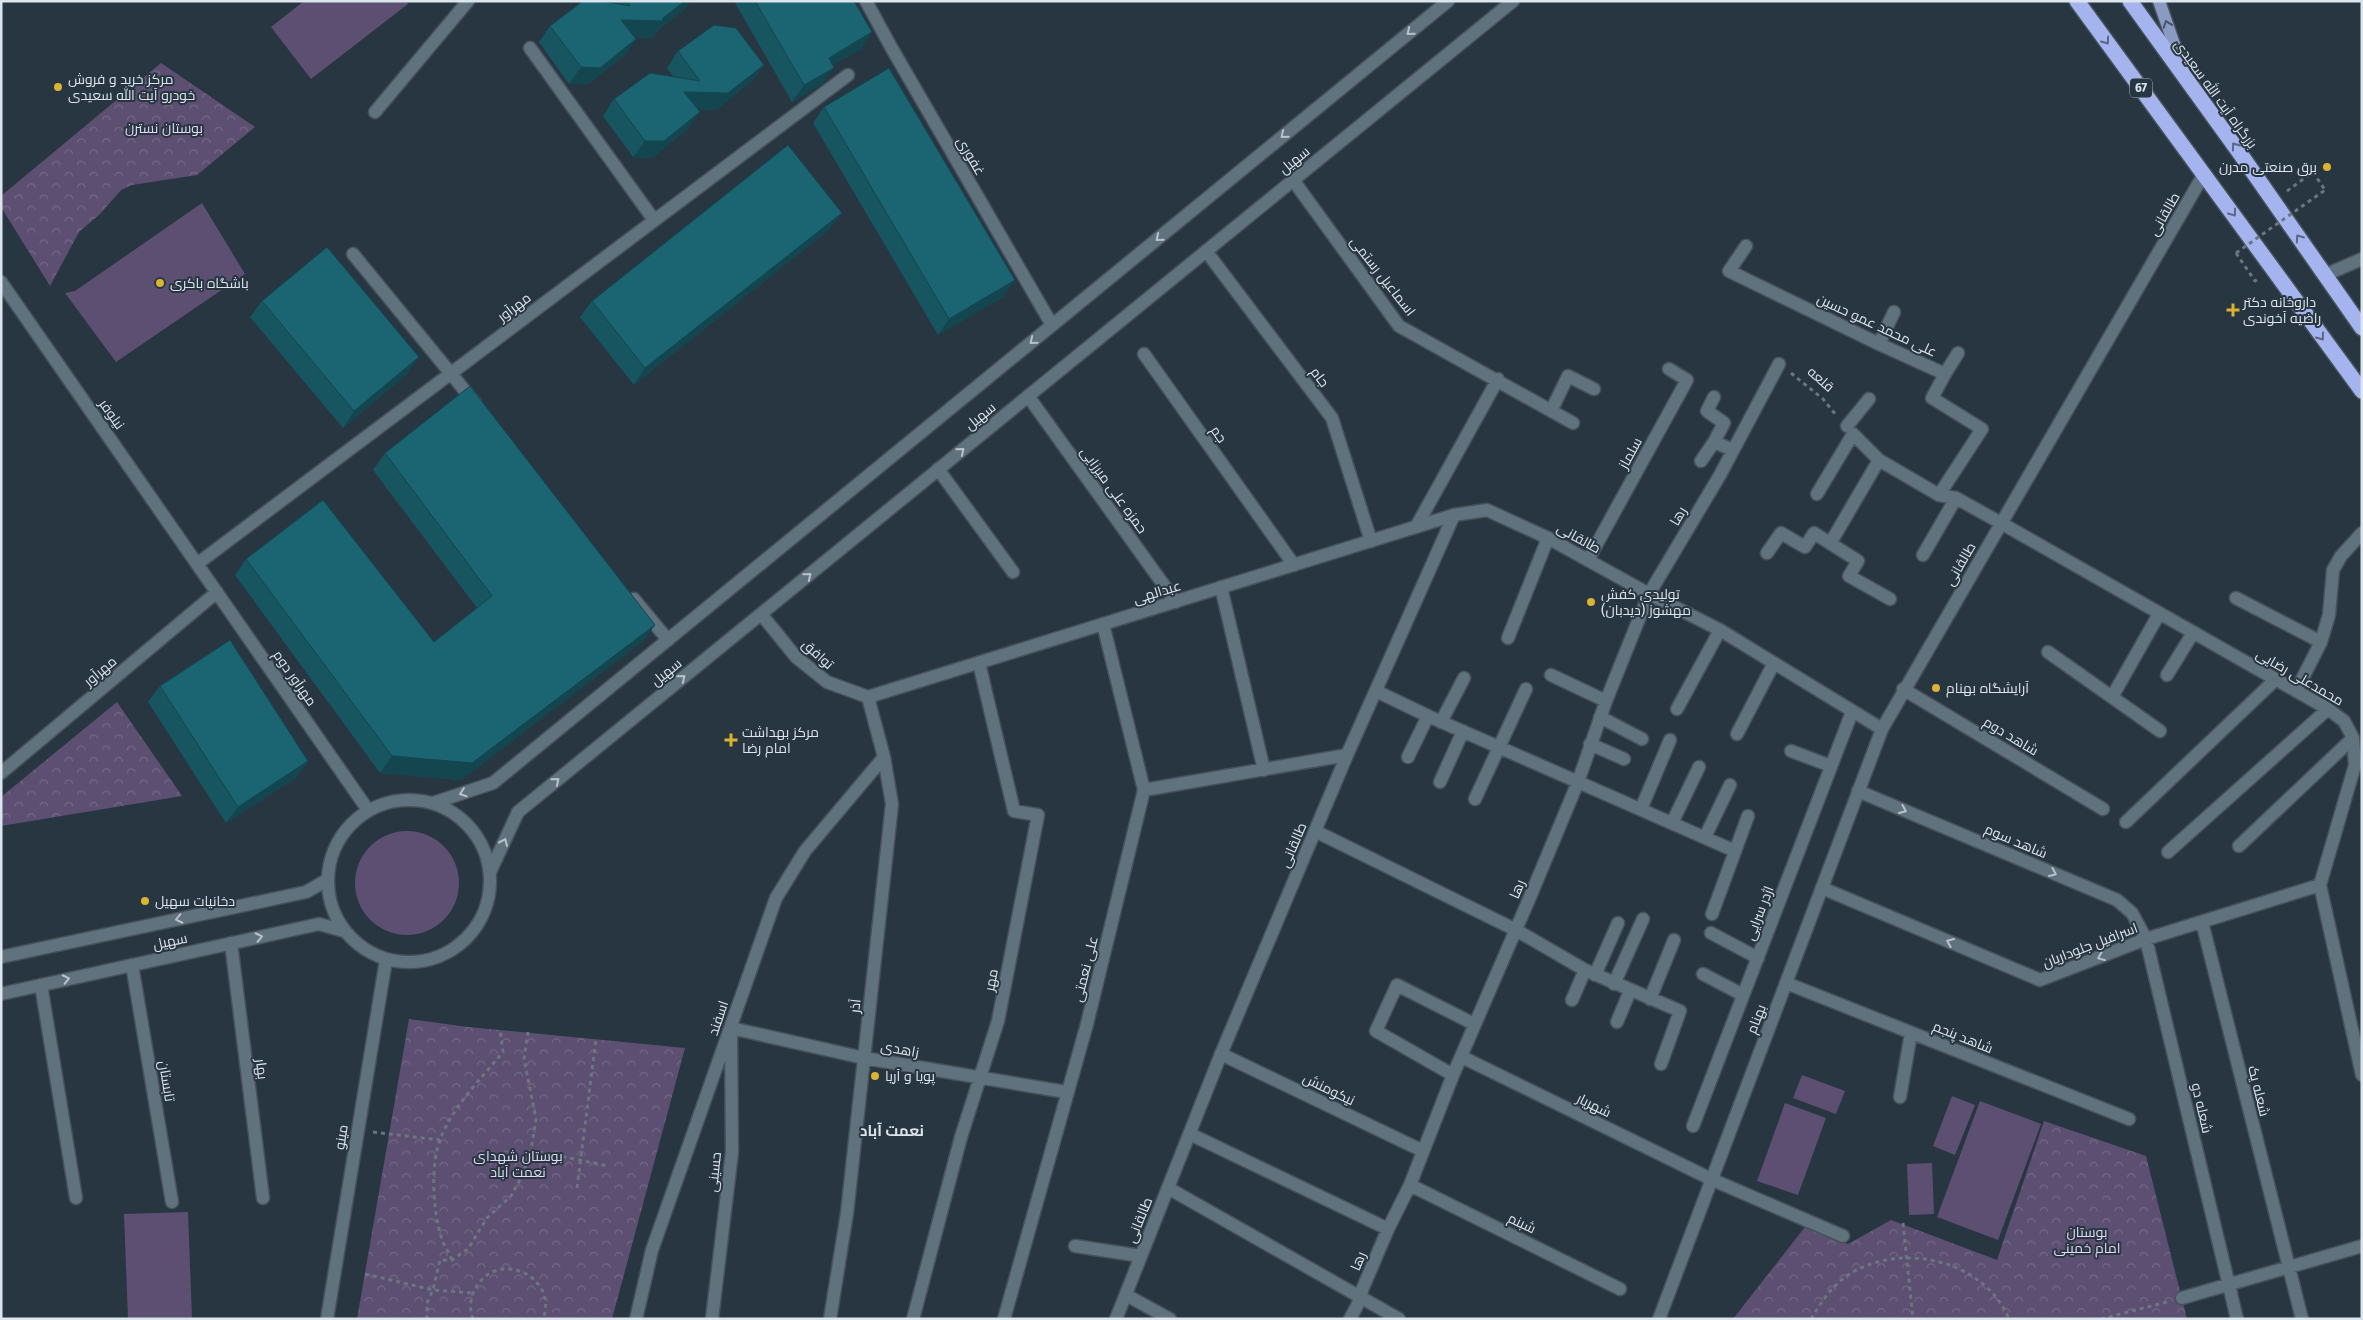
<svg xmlns="http://www.w3.org/2000/svg" width="2363" height="1320" viewBox="0 0 2363 1320" font-family="'Fira Sans',Cairo,sans-serif">
  <style>
    .grass { fill: #5d4f71 }
    .park { fill: url(#park-crowns) }
    .lines { fill: none; stroke-linecap: round; stroke-linejoin: round }
    .street-casing { stroke: #45525b; stroke-width: 15 }
    .secondary-casing { stroke: #45525b; stroke-width: 15 }
    .primary-casing { stroke: #45525b; stroke-width: 15 }
    .highway-casing { stroke: #45525b; stroke-width: 18 }
    .path { stroke: #6a7681; stroke-width: 3; stroke-dasharray: 4 4; stroke-linecap: butt }
    .street { stroke: #61727f; stroke-width: 12 }
    .secondary { stroke: #61727f; stroke-width: 12 }
    .primary { stroke: #8a9ac2; stroke-width: 12 }
    .highway { stroke: #a5b4ef; stroke-width: 15 }
    .path-bridge { stroke: #6a7681; stroke-width: 3; stroke-dasharray: 4 4; stroke-linecap: butt }
    .wall { fill: #175661 }
    .shaded-wall { fill: #13464f }
    .building { fill: #1b6471; stroke: #13464f }
    .oneway { stroke: #455468 }
    .oneway2 { stroke: #b7c2cc }
    .oneway3 { stroke: #5a6887 }
    .poi-dot { fill: #dab333; stroke: #283642; stroke-width: 2 }
    .labels { text-anchor: middle; stroke-width: 4; stroke-linejoin: round; paint-order: stroke }
    .shield { fill: #283642; stroke: #a6b0ba; stroke-width: 1 }
    .shield-label { font-size: 12px; font-weight: bold; fill: #dce5ed }
    .poi-label { font-size: 14px; fill: #dce5ed; stroke: #283642; text-anchor: start }
    .street-label { font-size: 14px; fill: #dce5ed; stroke: #283642 }
    .park-label { font-size: 14px; fill: #e3d8f5; stroke: #283642 }
    .neighbourhood-label { font-size: 15px; font-weight: bold; fill: #dce5ed; stroke: #283642 }
  </style>
  <defs>
    <pattern id="park-crowns" width="20" height="18" patternUnits="userSpaceOnUse" patternTransform="scale(1.25)"><rect width="20" height="18" fill="#5d4f71"/><path d="M2 6a3 3 0 1 1 6 0M12 15a3 3 0 1 1 6 0" fill="none" stroke="#746886"/></pattern>
  </defs>
  <rect width="100%" height="100%" fill="#283642"/>
  <path class="grass" d="M 304,1 L 406,1 L 408,4 L 311,79 L 271,27 Z
    M 202,203 L 245,274 L 116,362 L 65,293 L 75,291 Z
    M355 883a52 52 0 1 1 104 0a52 52 0 1 1-104 0Z
    M 1802,1075 L 1845,1091 L 1836,1114 L 1793,1098 Z
    M 1952,1096 L 1975,1105 L 1955,1155 L 1933,1146 Z
    M 1980,1101 L 2041,1124 L 1998,1240 L 1937,1217 Z
    M 1785,1103 L 1826,1118 L 1798,1195 L 1757,1181 Z
    M 1932,1163 L 1934,1214 L 1909,1215 L 1907,1164 Z
    M 188,1212 L 192,1319 L 128,1319 L 124,1214 Z"/>
  <path class="park" d="M 161,63 L 255,127 L 197,175 L 132,185 L 121,190 L 100,214 L 79,232 L 50,286 L 1,207 L 1,196 Z
    M 117,702 L 182,796 L 1,826 L 1,797 Z
    M 409,1019 L 468,1027 L 685,1048 L 612,1319 L 357,1319 Z
    M 2044,1121 L 2146,1156 L 2187,1319 L 1733,1319 L 1805,1227 L 1848,1244 L 1891,1220 L 1997,1260 Z"/>
  <g class="lines">
    <defs>
      <path id="street" d="M 866,1 L 891,47 L 1052,325
        M 530,48 L 654,220
        M 375,112 L 468,1
        M 1293,180 L 1399,326 L 1573,423
        M 1746,246 L 1729,271 L 1879,344 L 1945,374 L 1932,398 L 1982,429 L 1939,495
        M 1206,251 L 1332,418 L 1371,541
        M 353,254 L 475,403
        M 1,282 L 368,810
        M 1879,344 L 1894,312
        M 1144,354 L 1294,565
        M 1945,374 L 1958,353
        M 1028,396 L 1176,602
        M 1714,397 L 1707,411 L 1724,423 L 1714,442 L 1733,450
        M 1551,411 L 1568,376 L 1594,389
        M 1847,426 L 1869,399
        M 1701,461 L 1714,442
        M 938,469 L 1013,572
        M 1817,494 L 1853,434 L 1879,460 L 1939,495 L 1956,498 L 2001,523 L 2328,709 L 2344,721 L 2353,738 L 2355,765 L 2320,885 L 2362,1075
        M 1416,527 L 1498,379
        M 1831,542 L 1879,460
        M 1767,553 L 1781,533 L 1805,547 L 1814,533 L 1858,561 L 1849,576 L 1890,599
        M 1923,555 L 1956,498
        M 1588,560 L 1687,380 L 1669,369
        M 197,564 L 848,75
        M 1221,587 L 1264,770
        M 2236,598 L 2321,642
        M 634,599 L 668,640
        M 1508,638 L 1548,538
        M 2048,652 L 2160,731
        M 1551,675 L 1606,701
        M 2167,675 L 2193,633
        M 1903,689 L 2103,809
        M 1376,691 L 1428,716 L 1735,851
        M 2296,691 L 2321,642 L 2329,615 L 2333,570 L 2341,556 L 2362,533
        M 2112,697 L 2159,614
        M 1677,709 L 1720,630
        M 1600,717 L 1642,739
        M 1441,722 L 1464,678
        M 1737,734 L 1774,663
        M 1590,744 L 1624,759
        M 1791,751 L 1831,766
        M 1408,757 L 1428,716
        M 1,773 L 217,592
        M 1440,782 L 1463,731
        M 1144,790 L 1347,755
        M 1858,791 L 2117,900 L 2132,913 L 2146,939 L 2237,1319
        M 1475,799 L 1526,689
        M 1641,809 L 1670,740
        M 2126,822 L 2275,680
        M 1672,823 L 1699,767
        M 1315,831 L 1516,930 L 1585,970 L 1680,1011 L 1661,1064
        M 1705,837 L 1730,785
        M 2239,846 L 2353,738
        M 2168,852 L 2328,709
        M 1822,888 L 2040,980 L 2146,939 L 2320,885
        M 1712,914 L 1748,816
        M 2202,922 L 2302,1319
        M 1711,933 L 1758,958
        M 231,943 L 263,1198
        M 132,965 L 172,1202
        M 1703,974 L 1743,995
        M 1595,975 L 1618,923
        M 1786,983 L 2129,1119
        M 1614,984 L 1643,919
        M 41,985 L 76,1198
        M 1650,999 L 1674,940
        M 1572,1000 L 1585,970
        M 1617,1022 L 1630,991
        M 1221,1054 L 1423,1151
        M 1462,1057 L 1713,1180 L 1843,1236
        M 1453,1075 L 1376,1031 L 1397,985 L 1474,1024
        M 1900,1097 L 1911,1033
        M 1693,1126 L 1852,712
        M 1190,1134 L 1388,1229
        M 1410,1185 L 1620,1289
        M 1168,1188 L 1399,1319
        M 1075,1246 L 1141,1256
        M 1126,1295 L 1170,1319
        M 2182,1298 L 2362,1246
        M 327,1319 L 386,960
        M 636,1319 L 652,1250 L 776,898 L 805,851 L 884,757
        M 712,1319 L 732,1152 L 731,1028 L 864,1058 L 1066,1092
        M 830,1319 L 847,1213 L 892,804 L 884,757 L 868,697
        M 913,1319 L 961,1137 L 998,1021 L 1038,815 L 1014,811 L 979,663
        M 1004,1319 L 1087,1024 L 1144,790 L 1103,624
        M 1350,1319 L 1361,1298 L 1362,1290 L 1388,1229 L 1410,1185 L 1453,1075 L 1530,897 L 1578,782 L 1606,701 L 1649,594 L 1720,475 L 1779,364"/>
      <path id="secondary" d="M 2325,275 L 2362,259
        M 761,614 L 796,657 L 827,682 L 868,697 L 1454,515 L 1487,510 L 1548,538 L 1649,594 L 1720,630 L 1882,729
        M328 881a81 81 0 1 1 162 0a81 81 0 1 1-162 0Z
        M 433,803 L 493,783 L 1448,1
        M 490,872 L 518,812 L 1513,1
        M 1,957 L 306,892 L 327,880
        M 1,994 L 319,924 L 344,931
        M 1116,1319 L 1221,1054 L 1347,755 L 1454,515
        M 1659,1319 L 1882,729 L 2204,174"/>
      <path id="primary" d="M 2159,1 L 2183,70"/>
      <path id="highway" d="M 2077,1 L 2362,391
        M 2130,1 L 2239,152 L 2362,328"/>
    </defs>
    <use href="#street" class="street-casing"/>
    <use href="#secondary" class="secondary-casing"/>
    <use href="#primary" class="primary-casing"/>
    <use href="#highway" class="highway-casing"/>
    <path class="path" d="M 2287,191 L 2313,172 L 2325,190
      M 2236,253 L 2255,281 L 2260,278
      M 1791,373 L 1823,399 L 1836,415
      M 373,1132 L 440,1140
      M 531,1150 L 608,1166
      M 577,1188 L 596,1039
      M 1903,1223 L 1913,1319
      M 452,1260 C 449,1253 444,1246 442,1239 C 433,1213 430,1166 440,1140 C 452,1107 481,1079 503,1052 L 500,1030
      M 365,1274 L 433,1290 L 473,1293
      M 427,1319 L 427,1303 L 433,1290 L 440,1260 L 452,1260 L 468,1249 L 487,1218 L 511,1196 L 523,1174 L 531,1150 L 536,1119 L 524,1059 L 528,1032
      M 473,1319 C 469,1309 470,1298 475,1289 C 497,1248 559,1276 543,1319
      M 1811,1319 C 1821,1302 1832,1286 1848,1275 C 1900,1241 1984,1259 2009,1319
      M 2101,1319 L 2167,1302"/>
    <use href="#street" class="street"/>
    <use href="#secondary" class="secondary"/>
    <use href="#primary" class="primary"/>
    <use href="#highway" class="highway"/>
    <path class="path-bridge" d="M 2236,253 L 2325,190"/>
  </g>
  <path class="wall" d="M 603,1 L 690,1 L 685,9 L 656,32 L 652,38 L 635,37 L 636,39 L 624,56 L 588,84 L 569,84 L 539,42 L 550,26 Z
    M 734,1 L 854,1 L 872,32 L 861,49 L 833,65 L 822,84 L 792,102 Z
    M 678,51 L 764,65 L 752,81 L 716,110 L 697,109 L 688,129 L 652,158 L 633,157 L 603,116 L 614,99 L 673,76 L 667,68 Z
    M 824,107 L 1015,280 L 1003,297 L 938,335 L 813,123 Z
    M 830,229 L 634,385 L 580,317 L 592,301 Z
    M 262,301 L 407,374 L 343,428 L 250,317 Z
    M 385,453 L 655,625 L 643,641 L 461,780 L 380,773 L 235,575 L 246,559 L 434,642 L 477,608 L 373,470 Z
    M 160,686 L 308,761 L 296,778 L 226,823 L 148,702 Z"/>
  <path class="shaded-wall" d="M 685,1 L 690,1 L 685,9 L 656,32 L 652,38 L 610,36 L 621,20 L 663,18 Z
    M 872,32 L 861,49 L 817,74 L 829,58 Z
    M 636,39 L 624,56 L 588,84 L 569,84 L 581,67 Z
    M 764,65 L 752,81 L 716,110 L 672,108 L 684,92 Z
    M 834,68 L 822,84 L 792,102 L 804,85 Z
    M 700,112 L 688,129 L 652,158 L 633,157 L 645,141 Z
    M 842,213 L 830,229 L 634,385 L 645,368 Z
    M 1015,280 L 1003,297 L 938,335 L 949,319 Z
    M 419,357 L 407,374 L 343,428 L 354,411 Z
    M 655,625 L 643,641 L 461,780 L 380,773 L 392,756 Z
    M 308,761 L 296,778 L 226,823 L 238,807 Z"/>
  <path class="building" d="M 583,1 L 601,1 L 630,6 L 627,1 L 685,1 L 663,18 L 663,21 L 621,20 L 636,39 L 600,68 L 581,67 L 550,26 Z
    M 755,1 L 854,1 L 872,32 L 829,58 L 834,68 L 804,85 Z
    M 714,25 L 736,28 L 764,65 L 728,93 L 684,92 L 700,112 L 664,141 L 645,141 L 614,99 L 650,73 L 700,81 L 678,51 Z
    M 889,68 L 1015,280 L 949,319 L 824,107 Z
    M 788,145 L 842,213 L 645,368 L 592,301 Z
    M 327,247 L 419,357 L 354,411 L 262,301 Z
    M 470,386 L 655,625 L 472,763 L 392,756 L 246,559 L 323,500 L 434,642 L 492,596 L 385,453 Z
    M 230,640 L 308,761 L 238,807 L 160,686 Z"/>
  <defs><path id="oneway-chevron" d="M-2-3.5L2.5 0L-2 3.5" fill="none" stroke-width="1.6" stroke-linecap="round" stroke-linejoin="round" transform="scale(1.25)"/></defs>
  <use class="oneway" href="#oneway-chevron" transform="translate(2167 24) rotate(-109)"/>
  <g class="oneway2">
    <use href="#oneway-chevron" transform="translate(1410 32) rotate(141)"/>
    <use href="#oneway-chevron" transform="translate(1284 135) rotate(141)"/>
    <use href="#oneway-chevron" transform="translate(1159 238) rotate(141)"/>
    <use href="#oneway-chevron" transform="translate(1033 341) rotate(141)"/>
    <use href="#oneway-chevron" transform="translate(961 451) rotate(-39)"/>
    <use href="#oneway-chevron" transform="translate(808 576) rotate(-39)"/>
    <use href="#oneway-chevron" transform="translate(682 678) rotate(-39)"/>
    <use href="#oneway-chevron" transform="translate(556 781) rotate(-39)"/>
    <use href="#oneway-chevron" transform="translate(463 793) rotate(161)"/>
    <use href="#oneway-chevron" transform="translate(1903 810) rotate(23)"/>
    <use href="#oneway-chevron" transform="translate(504 842) rotate(-66)"/>
    <use href="#oneway-chevron" transform="translate(2053 873) rotate(23)"/>
    <use href="#oneway-chevron" transform="translate(179 919) rotate(168)"/>
    <use href="#oneway-chevron" transform="translate(259 937) rotate(-12)"/>
    <use href="#oneway-chevron" transform="translate(1950 942) rotate(-157)"/>
    <use href="#oneway-chevron" transform="translate(2101 957) rotate(158)"/>
    <use href="#oneway-chevron" transform="translate(66 979) rotate(-12)"/>
  </g>
  <g class="oneway3">
    <use href="#oneway-chevron" transform="translate(2106 41) rotate(54)"/>
    <use href="#oneway-chevron" transform="translate(2235 146) rotate(-126)"/>
    <use href="#oneway-chevron" transform="translate(2233 213) rotate(54)"/>
    <use href="#oneway-chevron" transform="translate(2299 238) rotate(-125)"/>
    <use href="#oneway-chevron" transform="translate(2321 337) rotate(54)"/>
  </g>
  <g class="poi-dot">
    <circle cx="58" cy="87" r="5"/>
    <circle cx="2327" cy="167" r="5"/>
    <circle cx="160" cy="283" r="5"/>
    <path d="M2230.5 302.5h5v5h5v5h-5v5h-5v-5h-5v-5h5z"/>
    <circle cx="1591" cy="602" r="5"/>
    <circle cx="1936" cy="688" r="5"/>
    <path d="M728.5 732.5h5v5h5v5h-5v5h-5v-5h-5v-5h5z"/>
    <circle cx="145" cy="901" r="5"/>
    <circle cx="875" cy="1076" r="5"/>
  </g>
  <g class="labels">
    <rect class="shield" x="2130" y="78.5" width="22" height="19" rx="4"/>
    <g class="shield-label">
      <text x="2141" y="92">67</text>
    </g>
    <g class="poi-label">
      <text x="68" y="84">مرکز خرید و فروش<tspan x="68" dy="16">خودرو آیت الله سعیدی</tspan></text>
      <text x="2317" y="172" text-anchor="end">برق صنعتی مدرن</text>
      <text x="170" y="288">باشگاه باکری</text>
      <text x="2243" y="307">داروخانه دکتر<tspan x="2243" dy="16">راضیه آخوندی</tspan></text>
      <text x="1601" y="599">تولیدی کفش<tspan x="1601" dy="16">مهشوز (دیدبان)</tspan></text>
      <text x="1946" y="693">آرایشگاه بهنام</text>
      <text x="742" y="737">مرکز بهداشت<tspan x="742" dy="16">امام رضا</tspan></text>
      <text x="155" y="906">دخانیات سهیل</text>
      <text x="885" y="1081">پویا و آریا</text>
    </g>
    <g class="street-label">
      <text transform="translate(2216 94) rotate(54)" y="5">بزرگراه آیت الله سعیدی</text>
      <text transform="translate(971 156) rotate(60)" y="5">غفوری</text>
      <text transform="translate(1294 160) rotate(-39)" y="5">سهیل</text>
      <text transform="translate(2164 214) rotate(-60)" y="5">طالقانی</text>
      <text transform="translate(1383 276) rotate(52)" y="5">اسماعیل رستمی</text>
      <text transform="translate(514 307) rotate(-37)" y="5">مهرآور</text>
      <text transform="translate(1877 325) rotate(25)" y="5">علی محمد عمو حسین</text>
      <text transform="translate(1320 377) rotate(53)" y="5">جام</text>
      <text transform="translate(1821 379) rotate(41)" y="5">قلعه</text>
      <text transform="translate(112 414) rotate(55)" y="5">نیلوفر</text>
      <text transform="translate(980 416) rotate(-39)" y="5">سهیل</text>
      <text transform="translate(1219 434) rotate(55)" y="5">جم</text>
      <text transform="translate(1630 453) rotate(-61)" y="5">سلماز</text>
      <text transform="translate(1114 490) rotate(54)" y="5">حمزه علی میرزایی</text>
      <text transform="translate(1678 516) rotate(-59)" y="5">رها</text>
      <text transform="translate(1579 538) rotate(29)" y="5">طالقانی</text>
      <text transform="translate(1960 564) rotate(-60)" y="5">طالقانی</text>
      <text transform="translate(1157 592) rotate(-17)" y="5">عبدالهی</text>
      <text transform="translate(818 654) rotate(42)" y="5">توافق</text>
      <text transform="translate(100 671) rotate(-40)" y="5">مهرآور</text>
      <text transform="translate(666 672) rotate(-39)" y="5">سهیل</text>
      <text transform="translate(2300 677) rotate(30)" y="5">محمدعلی رضایی</text>
      <text transform="translate(295 678) rotate(55)" y="5">مهرآور دوم</text>
      <text transform="translate(2011 736) rotate(31)" y="5">شاهد دوم</text>
      <text transform="translate(2016 841) rotate(23)" y="5">شاهد سوم</text>
      <text transform="translate(1293 845) rotate(-67)" y="5">طالقانی</text>
      <text transform="translate(1517 889) rotate(-67)" y="5">رها</text>
      <text transform="translate(1759 913) rotate(-69)" y="5">اژدر سرایی</text>
      <text transform="translate(170 941) rotate(-12)" y="5">سهیل</text>
      <text transform="translate(2090 945) rotate(-21)" y="5">اسرافیل جلوداریان</text>
      <text transform="translate(1085 969) rotate(-76)" y="5">علی نعمتی</text>
      <text transform="translate(991 980) rotate(-79)" y="5">مهر</text>
      <text transform="translate(855 1006) rotate(-84)" y="5">آذر</text>
      <text transform="translate(718 1018) rotate(-71)" y="5">اسفند</text>
      <text transform="translate(1756 1019) rotate(-69)" y="5">بهنام</text>
      <text transform="translate(1963 1037) rotate(22)" y="5">شاهد پنجم</text>
      <text transform="translate(900 1049) rotate(10)" y="5">زاهدی</text>
      <text transform="translate(262 1069) rotate(83)" y="5">بهار</text>
      <text transform="translate(167 1081) rotate(81)" y="5">تابستان</text>
      <text transform="translate(1329 1089) rotate(26)" y="5">نیکومنش</text>
      <text transform="translate(2259 1091) rotate(76)" y="5">شعله یک</text>
      <text transform="translate(1594 1105) rotate(26)" y="5">شهریار</text>
      <text transform="translate(2202 1108) rotate(77)" y="5">شعله دو</text>
      <text transform="translate(341 1137) rotate(-81)" y="5">مینو</text>
      <text transform="translate(714 1172) rotate(-84)" y="5">حسینی</text>
      <text transform="translate(1139 1220) rotate(-68)" y="5">طالقانی</text>
      <text transform="translate(1522 1223) rotate(26)" y="5">شبنم</text>
      <text transform="translate(1358 1261) rotate(-67)" y="5">رها</text>
    </g>
    <g class="park-label">
      <text x="164" y="133">بوستان نسترن</text>
      <text x="518" y="1161">بوستان شهدای<tspan x="518" dy="16">نعمت آباد</tspan></text>
      <text x="2087" y="1237">بوستان<tspan x="2087" dy="16">امام خمینی</tspan></text>
    </g>
    <g class="neighbourhood-label">
      <text x="892" y="1136">نعمت آباد</text>
    </g>
  </g>
  <rect width="2363" height="1320" fill="none" stroke="#dce5ed" stroke-width="5"/>
</svg>
